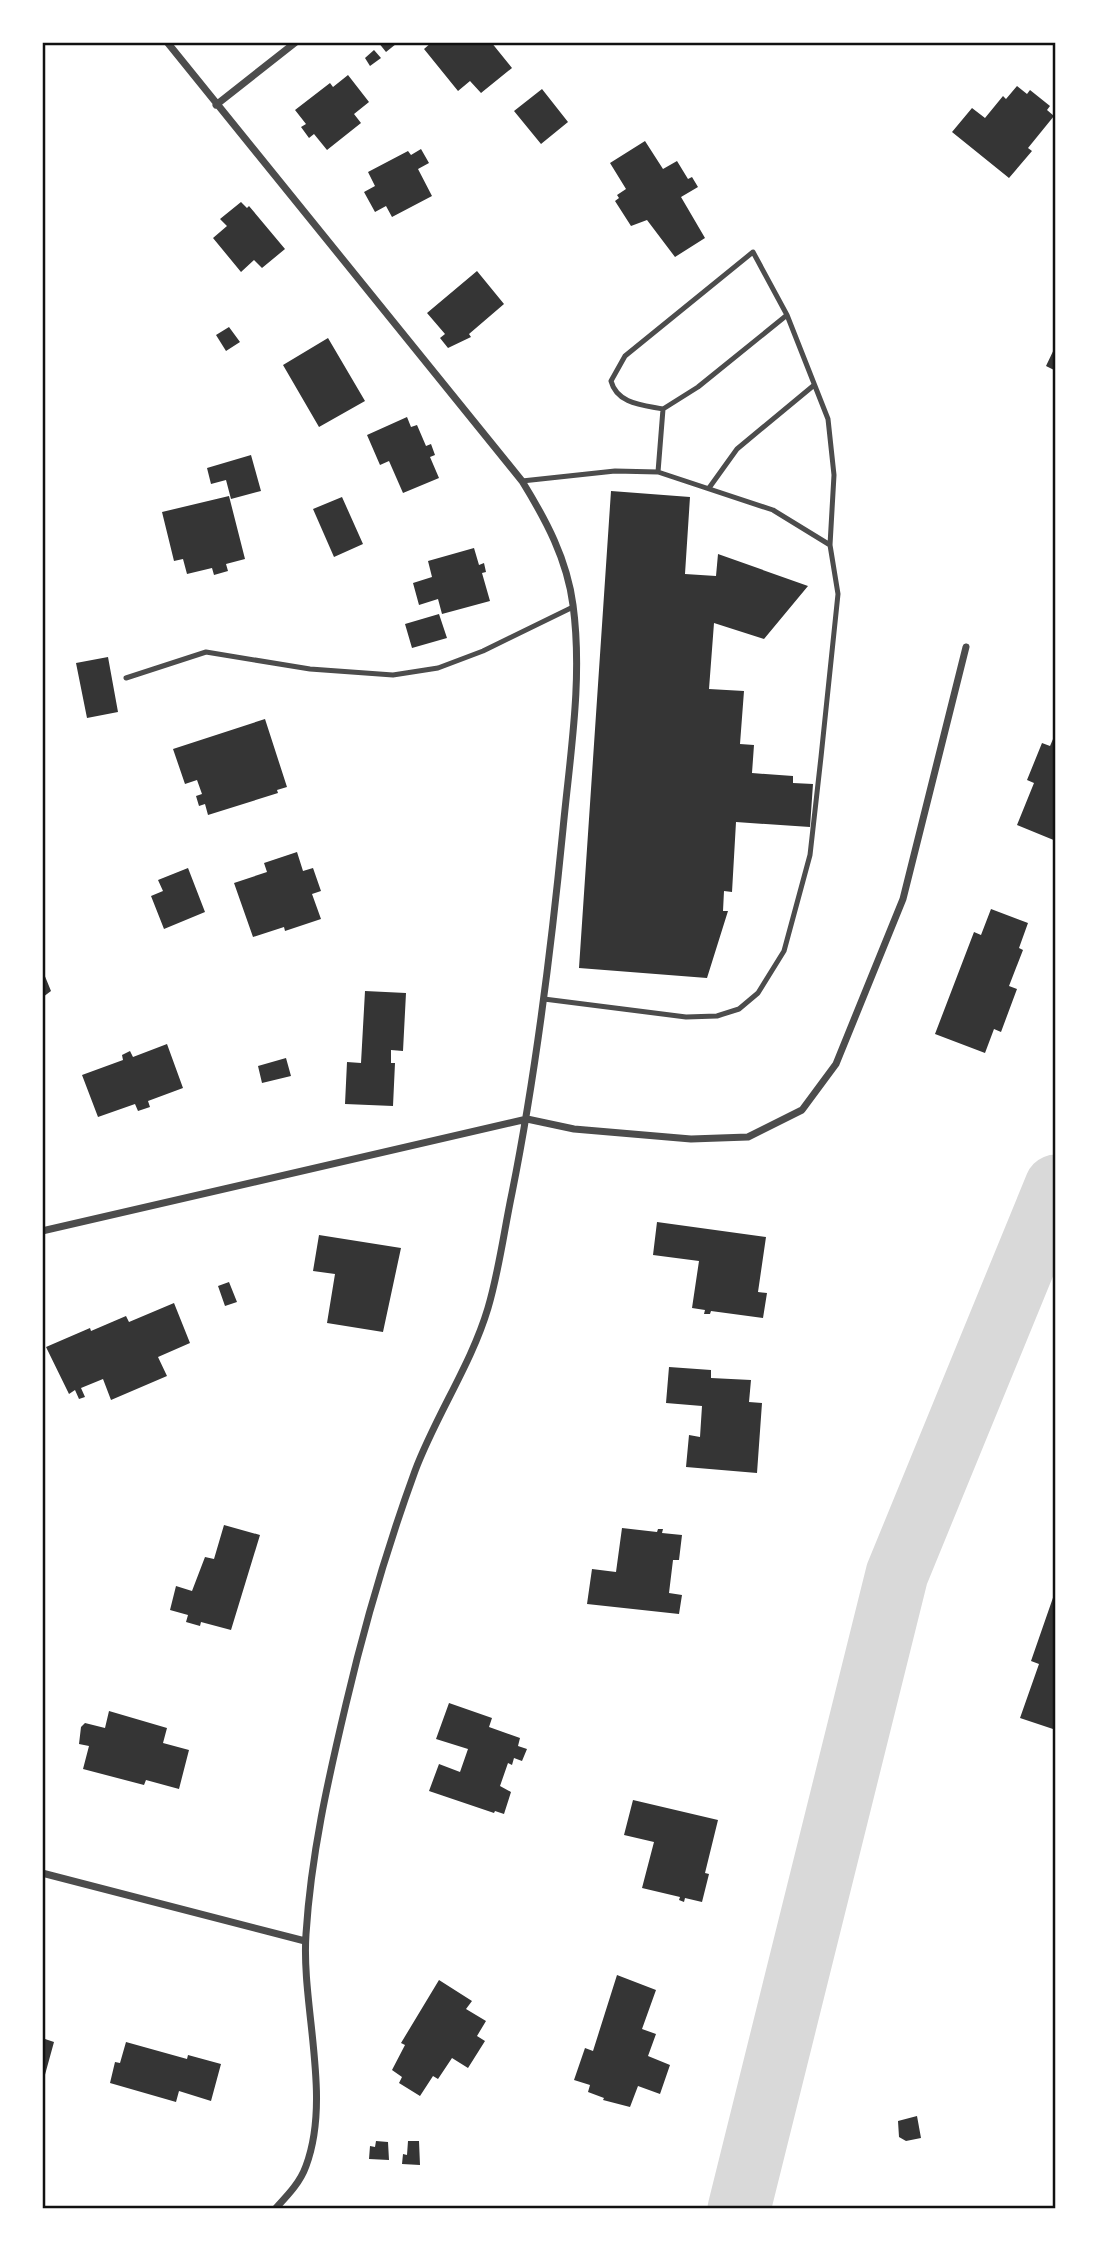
<svg xmlns="http://www.w3.org/2000/svg" width="1098" height="2251" viewBox="0 0 1098 2251" font-family="Roboto,sans-serif">
  <style>
    .lines { fill: none; stroke-linecap: round; stroke-linejoin: round }
    .river { stroke: #d9d9d9; stroke-width: 63 }
    .building { fill: #353535 }
    .service { stroke: #4c4c4c; stroke-width: 5 }
    .minor { stroke: #4c4c4c; stroke-width: 7 }
    .neatline { fill: none; stroke: #111; stroke-width: 2.5 }
  </style>
  <rect width="100%" height="100%" fill="#fff"/>
  <g class="lines">
    <path class="river" d="M 739,2209 L 897,1574 L 1056,1186"/>
  </g>
  <path class="building" d="M 378,42 L 395,42 L 396,44 L 386,52 Z
    M 432,42 L 491,42 L 512,68 L 481,93 L 470,81 L 458,91 L 424,49 Z
    M 374,50 L 381,58 L 370,66 L 365,58 Z
    M 348,75 L 369,102 L 354,114 L 361,123 L 327,150 L 314,134 L 309,138 L 301,127 L 306,124 L 295,110 L 330,83 L 333,87 Z
    M 1017,86 L 1027,94 L 1030,90 L 1050,106 L 1047,110 L 1054,116 L 1028,148 L 1032,151 L 1009,178 L 952,132 L 972,108 L 985,118 L 1003,96 L 1006,99 Z
    M 542,89 L 568,122 L 541,144 L 514,111 Z
    M 645,141 L 663,169 L 677,161 L 688,179 L 692,177 L 698,187 L 681,197 L 705,238 L 675,257 L 647,220 L 631,226 L 615,201 L 619,198 L 617,195 L 626,189 L 610,163 Z
    M 421,149 L 429,163 L 418,169 L 432,196 L 392,217 L 386,206 L 375,212 L 364,192 L 375,186 L 368,172 L 408,151 L 411,155 Z
    M 241,202 L 247,208 L 249,206 L 285,249 L 262,268 L 254,260 L 241,272 L 213,238 L 227,226 L 220,219 Z
    M 477,271 L 504,304 L 469,334 L 471,337 L 448,348 L 440,338 L 445,334 L 427,313 Z
    M 229,327 L 240,342 L 226,351 L 216,335 Z
    M 328,338 L 365,401 L 319,427 L 283,365 Z
    M 1056,345 L 1056,371 L 1046,366 Z
    M 407,417 L 411,427 L 417,425 L 426,446 L 431,444 L 435,455 L 430,457 L 439,478 L 403,493 L 389,461 L 380,465 L 367,435 Z
    M 251,455 L 261,491 L 231,499 L 226,480 L 211,484 L 207,468 Z
    M 611,491 L 690,497 L 685,574 L 716,576 L 718,554 L 808,586 L 764,639 L 714,623 L 709,689 L 744,691 L 740,744 L 754,745 L 752,773 L 793,776 L 793,783 L 813,784 L 810,827 L 736,822 L 732,892 L 724,891 L 723,911 L 728,911 L 707,978 L 579,968 Z
    M 229,496 L 245,559 L 226,564 L 228,571 L 214,575 L 212,568 L 187,574 L 183,559 L 174,561 L 162,512 Z
    M 342,497 L 363,544 L 334,557 L 313,509 Z
    M 474,548 L 479,565 L 484,563 L 486,572 L 482,573 L 490,601 L 442,614 L 438,599 L 419,605 L 413,583 L 432,577 L 428,561 Z
    M 439,614 L 447,638 L 412,648 L 405,624 Z
    M 108,657 L 118,712 L 87,718 L 76,663 Z
    M 265,719 L 287,787 L 277,790 L 278,793 L 208,815 L 205,804 L 199,806 L 196,796 L 202,794 L 197,780 L 185,784 L 173,749 Z
    M 1056,732 L 1056,841 L 1017,825 L 1034,783 L 1027,780 L 1042,743 L 1050,746 Z
    M 297,852 L 303,871 L 313,868 L 321,891 L 312,894 L 321,919 L 285,931 L 284,927 L 253,937 L 234,883 L 267,872 L 264,863 Z
    M 188,868 L 205,912 L 164,929 L 151,896 L 163,891 L 158,880 Z
    M 991,909 L 1028,923 L 1019,948 L 1023,950 L 1009,986 L 1017,989 L 1001,1032 L 994,1029 L 985,1053 L 935,1034 L 974,932 L 981,935 Z
    M 42,969 L 51,991 L 43,997 L 42,995 Z
    M 365,991 L 406,993 L 403,1051 L 391,1050 L 391,1063 L 395,1063 L 393,1106 L 345,1104 L 347,1062 L 361,1063 Z
    M 167,1044 L 183,1088 L 148,1101 L 150,1107 L 138,1111 L 135,1104 L 98,1117 L 82,1075 L 123,1060 L 122,1055 L 130,1051 L 133,1057 Z
    M 286,1058 L 291,1076 L 262,1083 L 258,1066 Z
    M 657,1222 L 766,1237 L 758,1292 L 767,1293 L 763,1318 L 711,1311 L 710,1314 L 704,1314 L 705,1310 L 692,1308 L 699,1261 L 653,1255 Z
    M 319,1235 L 401,1248 L 383,1332 L 327,1323 L 335,1274 L 313,1271 Z
    M 229,1282 L 237,1302 L 225,1306 L 218,1286 Z
    M 174,1303 L 190,1343 L 158,1357 L 167,1376 L 111,1400 L 103,1379 L 81,1388 L 85,1397 L 79,1399 L 75,1390 L 69,1394 L 46,1347 L 90,1328 L 91,1331 L 126,1316 L 129,1322 Z
    M 669,1367 L 711,1370 L 711,1378 L 751,1380 L 749,1402 L 762,1403 L 757,1473 L 686,1467 L 689,1435 L 700,1437 L 702,1406 L 666,1403 Z
    M 224,1525 L 260,1535 L 231,1630 L 201,1622 L 200,1626 L 186,1622 L 188,1615 L 170,1610 L 176,1586 L 192,1591 L 205,1557 L 214,1559 Z
    M 622,1528 L 657,1532 L 658,1529 L 663,1529 L 662,1533 L 682,1535 L 679,1560 L 673,1560 L 669,1593 L 682,1595 L 679,1614 L 587,1604 L 592,1569 L 616,1572 Z
    M 1056,1589 L 1056,1730 L 1020,1718 L 1039,1664 L 1031,1661 Z
    M 449,1703 L 492,1718 L 489,1727 L 520,1738 L 518,1746 L 527,1749 L 522,1761 L 514,1758 L 512,1765 L 508,1763 L 500,1786 L 511,1792 L 504,1814 L 495,1811 L 494,1813 L 429,1791 L 439,1764 L 460,1772 L 468,1749 L 436,1739 Z
    M 109,1711 L 167,1728 L 163,1743 L 189,1750 L 179,1789 L 146,1780 L 144,1785 L 83,1769 L 89,1746 L 79,1744 L 81,1727 L 85,1723 L 105,1728 Z
    M 633,1800 L 718,1820 L 705,1873 L 709,1874 L 702,1902 L 685,1898 L 684,1902 L 679,1900 L 680,1897 L 642,1888 L 654,1842 L 624,1835 Z
    M 617,1975 L 656,1990 L 642,2029 L 656,2034 L 648,2056 L 670,2065 L 660,2094 L 638,2086 L 630,2107 L 603,2100 L 604,2098 L 588,2092 L 590,2085 L 574,2080 L 585,2048 L 593,2051 Z
    M 439,1980 L 472,2001 L 466,2009 L 486,2021 L 477,2036 L 485,2041 L 468,2068 L 452,2058 L 438,2079 L 433,2076 L 420,2096 L 399,2083 L 402,2077 L 392,2070 L 405,2045 L 401,2043 Z
    M 42,2038 L 54,2042 L 43,2082 L 42,2082 Z
    M 126,2042 L 187,2059 L 188,2055 L 221,2064 L 211,2101 L 179,2091 L 176,2102 L 110,2083 L 115,2062 L 120,2063 Z
    M 917,2116 L 921,2138 L 906,2141 L 899,2137 L 898,2121 Z
    M 376,2141 L 388,2142 L 389,2160 L 369,2159 L 370,2146 L 375,2147 Z
    M 408,2141 L 419,2141 L 420,2165 L 402,2164 L 403,2154 L 407,2155 Z"/>
  <g class="lines">
    <path class="service" d="M 658,472 L 663,409
      M 522,481 L 615,471 L 658,472 L 773,510 L 830,545
      M 709,488 L 737,449 L 813,386
      M 126,678 L 206,652 L 310,669 L 393,675 L 438,668 L 483,651 L 573,607
      M 544,999 L 686,1017 L 717,1016 L 739,1009 L 758,993 L 784,951 L 810,855 L 821,757 L 838,594 L 830,545 L 834,475 L 828,419 L 787,315 L 753,252 L 625,356 L 611,381 C 617,404 643,405 663,409 L 698,387 L 787,315"/>
    <path class="minor" d="M 167,42 L 522,481 C 546,520 567,559 573,605 C 583,679 570,755 563,829 C 551,951 536,1073 512,1193 C 504,1231 499,1271 488,1308 C 471,1365 436,1415 415,1471 C 388,1545 364,1627 346,1704 C 328,1780 311,1855 306,1934 C 301,2005 332,2097 306,2166 C 300,2183 287,2196 275,2209
      M 216,105 L 296,42
      M 42,1231 L 527,1119 L 574,1129 L 691,1139 L 748,1137 L 802,1110 L 836,1064 L 903,899 L 966,647
      M 42,1873 L 305,1941"/>
  </g>
  <rect width="1098" height="2251" fill="none" stroke="#ffffff" stroke-width="88"/>
  <rect x="44" y="44" width="1010" height="2163" class="neatline"/>
</svg>
